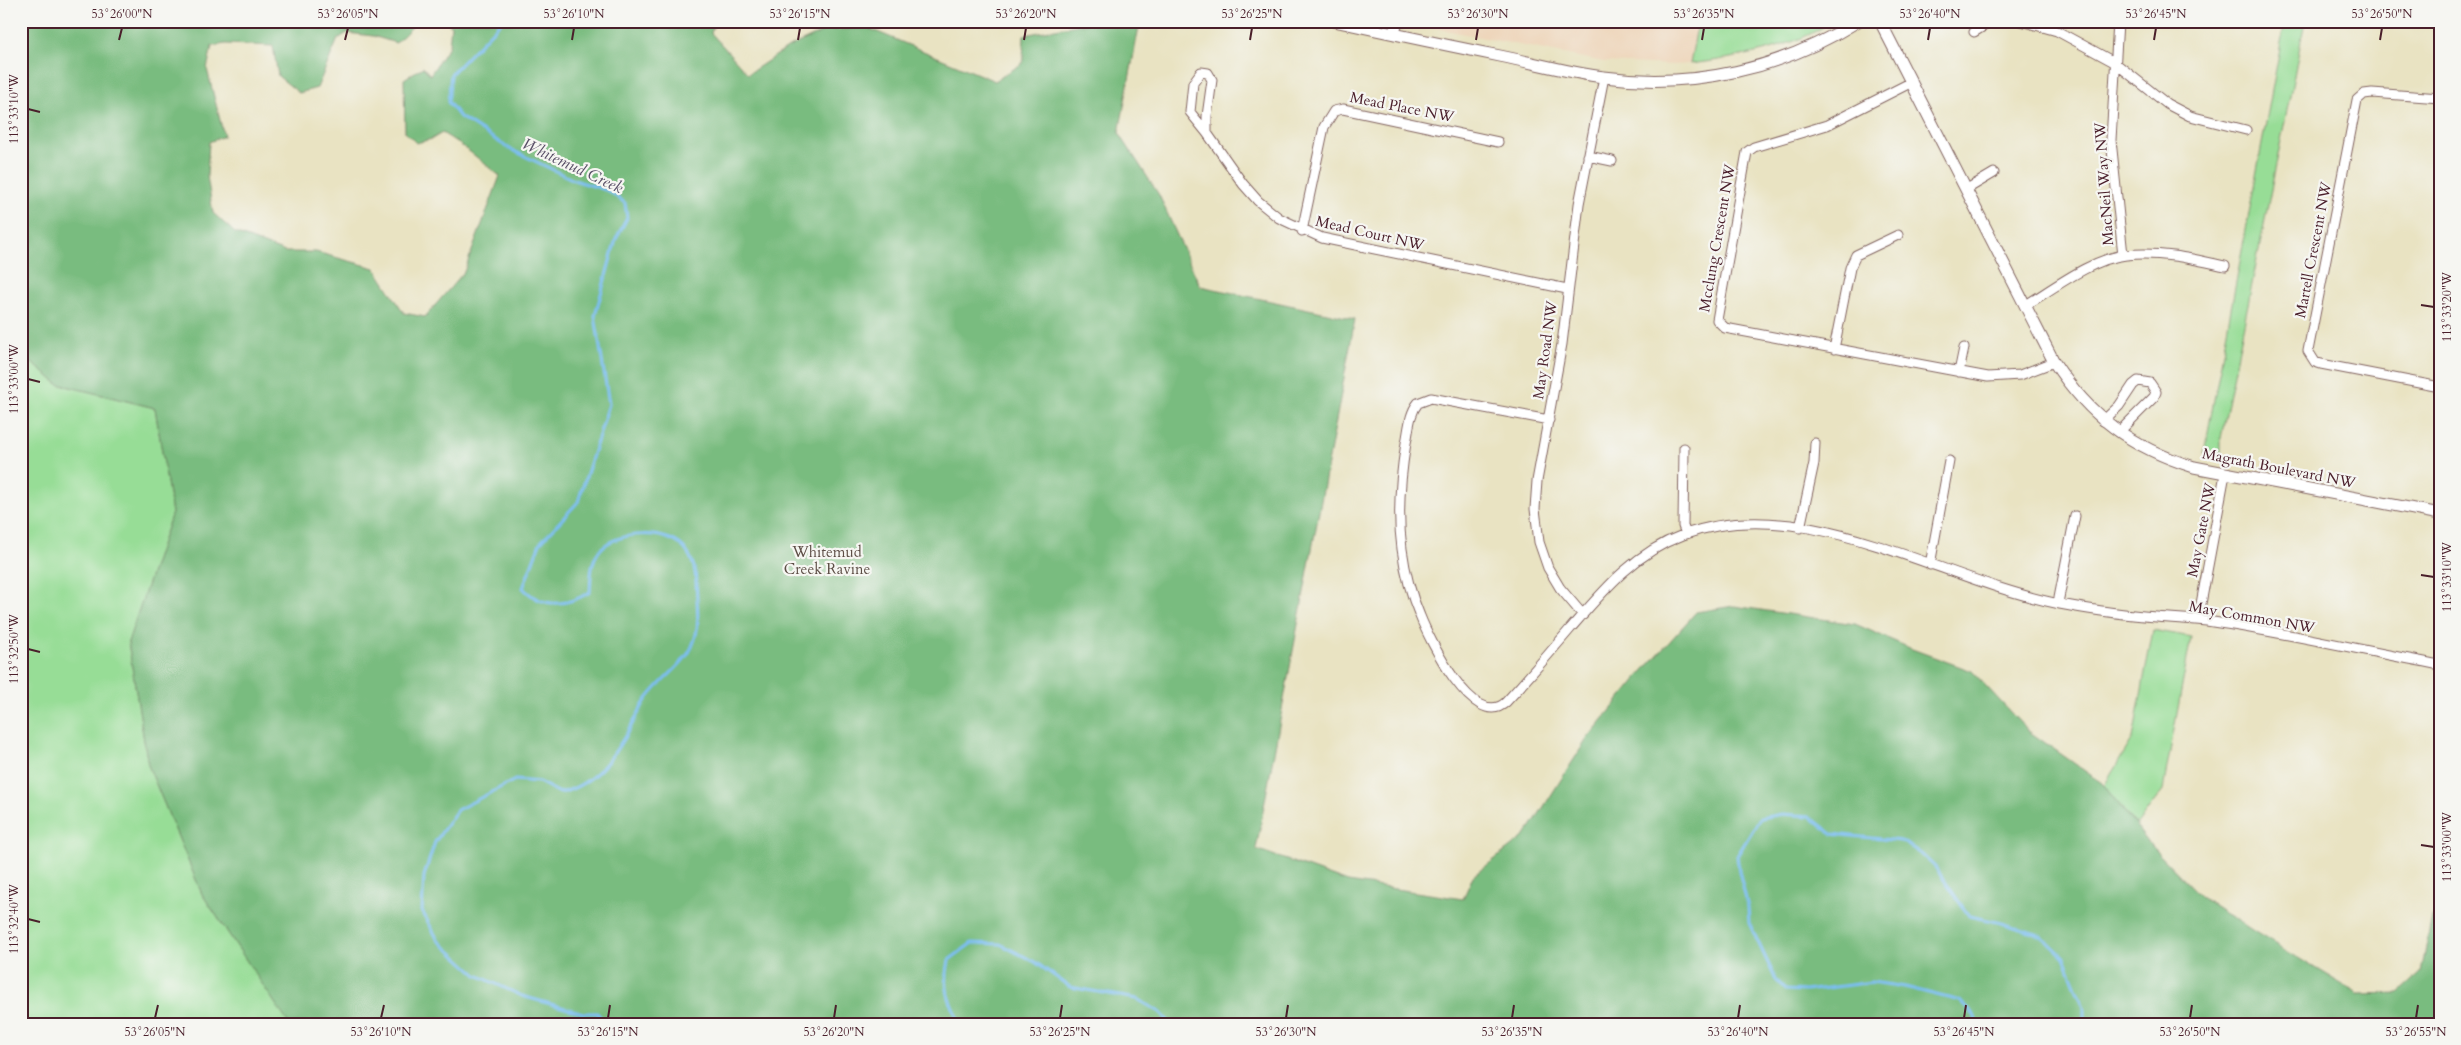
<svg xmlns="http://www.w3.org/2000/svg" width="2461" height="1045" viewBox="0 0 2461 1045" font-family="Cardo,serif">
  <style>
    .built { fill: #eed6bb }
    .green { fill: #97dd96; stroke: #707e60 }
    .forest { fill: #79bc7f; stroke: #626e55 }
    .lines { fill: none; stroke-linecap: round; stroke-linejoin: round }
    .stream { stroke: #7cbef2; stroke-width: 3 }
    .minor-casing { stroke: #826460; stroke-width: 11 }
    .tertiary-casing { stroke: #826460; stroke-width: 13 }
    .minor { stroke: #fff; stroke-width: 9 }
    .tertiary { stroke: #fff; stroke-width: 11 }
    .ticks { fill: none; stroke: #4a1f2b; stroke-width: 2 }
    .labels { text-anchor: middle; stroke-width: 4.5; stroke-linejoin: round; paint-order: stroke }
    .street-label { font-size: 15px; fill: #4a1f2b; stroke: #f6f6f2 }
    .park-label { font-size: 15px; fill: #5d4e46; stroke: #f6f6f2 }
    .water-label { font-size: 16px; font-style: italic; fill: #594f67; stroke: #f6f6f2 }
    .neatline { fill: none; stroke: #4a1f2b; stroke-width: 2 }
    .ticks-label { font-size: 12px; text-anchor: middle; fill: #4a1f2b }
  </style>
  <rect width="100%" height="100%" fill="#f6f6f2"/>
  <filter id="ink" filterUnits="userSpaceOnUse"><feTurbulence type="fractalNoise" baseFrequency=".02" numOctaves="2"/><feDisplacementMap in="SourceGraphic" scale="10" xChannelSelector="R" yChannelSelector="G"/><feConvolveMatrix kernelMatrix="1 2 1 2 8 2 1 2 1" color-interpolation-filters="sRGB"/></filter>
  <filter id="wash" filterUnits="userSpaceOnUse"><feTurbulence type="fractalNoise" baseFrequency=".0096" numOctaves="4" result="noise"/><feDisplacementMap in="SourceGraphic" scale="20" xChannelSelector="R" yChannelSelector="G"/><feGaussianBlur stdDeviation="1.12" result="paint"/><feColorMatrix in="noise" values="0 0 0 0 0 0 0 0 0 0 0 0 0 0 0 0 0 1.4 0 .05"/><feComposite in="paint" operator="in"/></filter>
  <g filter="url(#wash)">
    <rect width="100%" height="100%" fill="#e9e3c2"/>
    <path class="built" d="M 1414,21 L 1698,21 L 1690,64 L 1673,65 L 1603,62 L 1416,24 Z"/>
    <path class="green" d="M 1698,21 L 1832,21 C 1793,49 1737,58 1690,64 Z
      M 2285,21 L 2305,21 L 2221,438 L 2221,454 L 2204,453 Z
      M 21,354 L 58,384 L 155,408 L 172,513 L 128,642 L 148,765 L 202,894 L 289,1024 L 21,1024 Z
      M 2153,630 L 2191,637 L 2163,790 L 2136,826 L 2104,786 L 2133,738 Z"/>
    <path class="forest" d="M 21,21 L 418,21 L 396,43 L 373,36 L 347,33 L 338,39 L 317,88 L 299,93 L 278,76 L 273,46 L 226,44 L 212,46 L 207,69 L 224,136 L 209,142 L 207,176 L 213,213 L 235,233 L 285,252 L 316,252 L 375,268 L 404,313 L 425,317 L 464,272 L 500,176 C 481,161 463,145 442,133 L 432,139 L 416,143 L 405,132 L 404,79 L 423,67 L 430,75 L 449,46 L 451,26 L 447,21 L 715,21 L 711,33 L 748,74 L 789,47 L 826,30 L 868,28 L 995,81 L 1023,63 L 1024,35 L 1097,21 L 1140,21 L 1119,133 L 1159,195 L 1200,286 L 1355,319 L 1256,849 L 1348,882 L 1463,899 L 1473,876 L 1525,836 L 1587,739 L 1637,678 L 1696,612 L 1734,606 L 1855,624 L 1912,649 L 1972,671 L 2027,730 L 2102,783 L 2151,846 L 2201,897 L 2255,932 L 2358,994 L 2399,993 L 2421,973 L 2432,917 L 2440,899 L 2440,1024 L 289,1024 L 202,894 L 148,765 L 128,642 L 172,513 L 155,408 L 58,384 L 21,354 Z"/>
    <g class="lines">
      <path class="stream" d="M 502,21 L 451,74 L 448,102 L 460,117 L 510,149 L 574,180 L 609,191 L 625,203 L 627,218 L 616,239 L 595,316 L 609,404 L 578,502 L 540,543 L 523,588 C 543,609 567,606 590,592 C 591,578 590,563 599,551 C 615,530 672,528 687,552 C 697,566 696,583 697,599 C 698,614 699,630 693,644 C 686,665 655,683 643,705 C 623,740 604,782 560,793 L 539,782 L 515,780 L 457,810 L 435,842 L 424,876 L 422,911 L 438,940 L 477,975 L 522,996 L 583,1013 L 597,1013 L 607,1024
        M 960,1024 C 948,999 943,988 949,960 L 972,943 L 1000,944 L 1035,962 L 1070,987 L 1137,999 L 1160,1012 L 1171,1024
        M 1978,1024 L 1974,1015 L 1960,1001 L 1905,987 L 1872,982 L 1805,991 L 1786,990 L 1776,980 L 1749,923 L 1748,907 L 1739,871 L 1737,856 L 1760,818 L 1782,814 L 1809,816 L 1832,834 L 1901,841 L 1919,852 L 1935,867 L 1969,916 L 2002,923 L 2042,936 L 2064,957 L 2085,1010 L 2085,1024"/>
    </g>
  </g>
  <g filter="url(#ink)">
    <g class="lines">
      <defs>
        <path id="minor" d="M 2021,21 L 2057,31 L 2114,62 L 2167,104 L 2190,116 L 2246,130
          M 2118,21 L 2111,140 L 2123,255
          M 1974,32 L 1992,21
          M 1912,82 L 1827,125 L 1754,147 L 1747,152 L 1717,320 L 1725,328 L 1988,377 L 2020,375 L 2054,362
          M 2440,98 L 2372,93 L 2364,94 L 2357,100 L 2308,351 L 2315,362 L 2321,364 L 2440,387
          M 1207,133 L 1190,112 L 1193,83 L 1201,72 L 1208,73 L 1212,80 L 1207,116 L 1207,133 L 1243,184 L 1258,201 L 1279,218 L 1322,238 L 1567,289
          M 1588,156 L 1612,161
          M 1967,189 L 1994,173
          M 1302,231 L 1324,127 L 1334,111 L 1343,109 L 1498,142
          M 2026,305 C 2054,288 2093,258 2126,255 C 2159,251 2193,259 2225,266
          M 1834,349 L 1850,268 L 1856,255 L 1898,235
          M 1959,372 L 1964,348
          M 1549,420 L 1431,398 L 1418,403 C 1409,414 1409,430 1406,443 C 1400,479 1397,513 1402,549 C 1405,572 1411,595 1420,616 C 1429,639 1474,732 1506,702 C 1528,678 1549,654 1570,629 C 1603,591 1634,553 1683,535 C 1804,490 1941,581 2060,604 C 2092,610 2124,615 2157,617 C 2175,619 2194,619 2213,622 C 2289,633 2364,651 2440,665
          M 2103,421 L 2119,406 L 2133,385 L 2138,381 L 2150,383 L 2156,392 L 2154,397 L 2119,432
          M 1684,448 L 1683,526 L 1686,534
          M 1800,528 L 1814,463 L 1815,443
          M 1930,565 L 1949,461
          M 2058,603 L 2075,516
          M 1583,615 L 1560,588 L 1548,568 L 1539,542 L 1535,509 L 1537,481 L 1562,344 L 1579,204 L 1604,77
          M 2198,620 L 2225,474"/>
        <path id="tertiary" d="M 1334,21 C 1389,33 1445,45 1500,56 C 1535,63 1570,73 1604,77 C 1694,89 1782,69 1858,21
          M 1880,21 L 2054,362 C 2089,416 2132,448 2194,467 L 2440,514
          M 1394,34 L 1397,21"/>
      </defs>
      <use href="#minor" class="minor-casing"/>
      <use href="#tertiary" class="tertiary-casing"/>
      <use href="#minor" class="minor"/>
      <use href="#tertiary" class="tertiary"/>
    </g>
  </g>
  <path class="ticks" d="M 119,40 L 122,28M 345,40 L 348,28M 572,40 L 574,28M 798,40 L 800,28M 1024,40 L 1026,28M 1250,40 L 1252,28M 1476,40 L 1478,28M 1702,40 L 1704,28M 1928,40 L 1930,28M 2154,40 L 2156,28M 2380,40 L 2382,28M 28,109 L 40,112M 2421,305 L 2434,307M 28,379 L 40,382M 2421,575 L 2434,577M 28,649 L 40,652M 2421,845 L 2434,847M 28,919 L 40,922M 155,1018 L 158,1005M 381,1018 L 384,1005M 608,1018 L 610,1005M 834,1018 L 836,1005M 1060,1018 L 1062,1005M 1286,1018 L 1288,1005M 1512,1018 L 1514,1005M 1738,1018 L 1740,1005M 1964,1018 L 1966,1005M 2190,1018 L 2192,1005M 2416,1018 L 2418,1005"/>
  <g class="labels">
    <g class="street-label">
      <text transform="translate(1402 107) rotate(11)" y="5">Mead Place NW</text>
      <text transform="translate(2104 184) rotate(-94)" y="5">MacNeil Way NW</text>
      <text transform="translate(1370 233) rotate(13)" y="5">Mead Court NW</text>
      <text transform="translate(1717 238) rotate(-80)" y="5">Mcclung Crescent NW</text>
      <text transform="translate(2313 250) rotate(-79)" y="5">Martell Crescent NW</text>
      <text transform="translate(1545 350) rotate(-82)" y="5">May Road NW</text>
      <text transform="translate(2279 468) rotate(11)" y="5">Magrath Boulevard NW</text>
      <text transform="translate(2201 530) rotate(-79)" y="5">May Gate NW</text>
      <text transform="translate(2252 617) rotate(10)" y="5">May Common NW</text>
    </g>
    <g class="park-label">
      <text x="827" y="557">Whitemud<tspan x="827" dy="17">Creek Ravine</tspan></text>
    </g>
    <g class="water-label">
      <text transform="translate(573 165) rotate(25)" y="6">Whitemud Creek</text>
    </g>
  </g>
  <rect width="2461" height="1045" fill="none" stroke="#f6f6f2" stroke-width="55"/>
  <rect x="28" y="28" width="2406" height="990" class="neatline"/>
  <g class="ticks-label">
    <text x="122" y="18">53°26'00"N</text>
    <text x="348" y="18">53°26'05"N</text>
    <text x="574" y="18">53°26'10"N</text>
    <text x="800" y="18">53°26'15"N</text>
    <text x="1026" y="18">53°26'20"N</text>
    <text x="1252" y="18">53°26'25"N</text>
    <text x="1478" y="18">53°26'30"N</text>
    <text x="1704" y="18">53°26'35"N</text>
    <text x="1930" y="18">53°26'40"N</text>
    <text x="2156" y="18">53°26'45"N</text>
    <text x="2382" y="18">53°26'50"N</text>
    <text transform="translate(14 109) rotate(-90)" y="4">113°33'10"W</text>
    <text transform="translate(2447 307) rotate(-90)" y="4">113°33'20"W</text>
    <text transform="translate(14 379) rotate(-90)" y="4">113°33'00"W</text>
    <text transform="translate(2447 577) rotate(-90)" y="4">113°33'10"W</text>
    <text transform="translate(14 649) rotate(-90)" y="4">113°32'50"W</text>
    <text transform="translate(2447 847) rotate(-90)" y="4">113°33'00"W</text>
    <text transform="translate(14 919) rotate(-90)" y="4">113°32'40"W</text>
    <text x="155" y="1036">53°26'05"N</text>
    <text x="381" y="1036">53°26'10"N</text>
    <text x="608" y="1036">53°26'15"N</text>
    <text x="834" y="1036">53°26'20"N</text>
    <text x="1060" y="1036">53°26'25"N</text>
    <text x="1286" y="1036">53°26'30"N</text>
    <text x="1512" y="1036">53°26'35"N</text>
    <text x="1738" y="1036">53°26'40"N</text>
    <text x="1964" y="1036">53°26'45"N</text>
    <text x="2190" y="1036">53°26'50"N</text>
    <text x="2416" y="1036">53°26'55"N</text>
  </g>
</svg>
